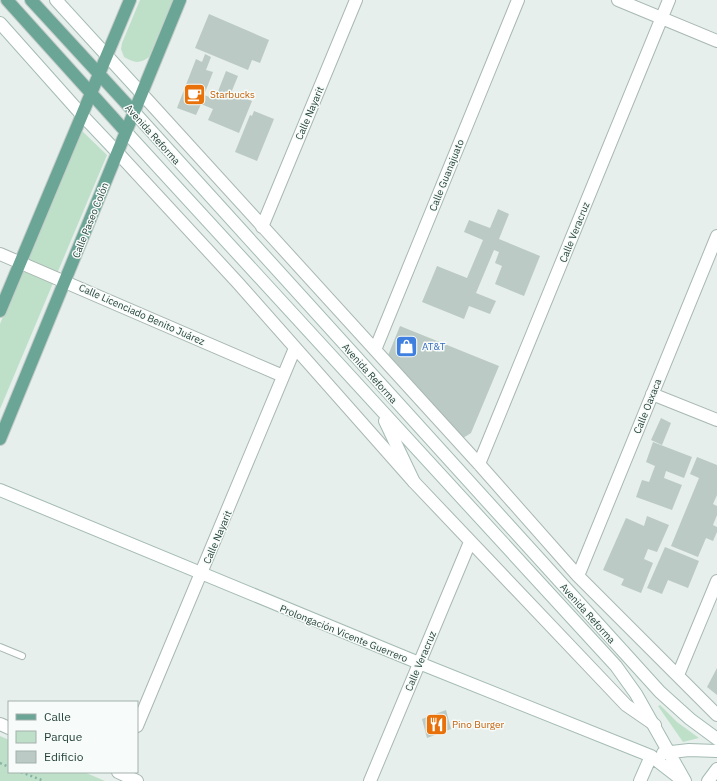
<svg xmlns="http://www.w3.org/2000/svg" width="717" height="781" viewBox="0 0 717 781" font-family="'IBM Plex Sans',sans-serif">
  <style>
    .green { fill: #bfe0c8 }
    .building { fill: #bbcac4 }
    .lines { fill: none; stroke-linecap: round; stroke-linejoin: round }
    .lane-casing { stroke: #a8b8b2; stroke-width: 8 }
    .street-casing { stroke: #a8b8b2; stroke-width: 14 }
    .secondary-casing { stroke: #a4bbb3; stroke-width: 14 }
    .primary-casing { stroke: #c2cac8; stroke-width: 14 }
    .path { stroke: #86b3a5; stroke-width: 2.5; stroke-dasharray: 2 3; stroke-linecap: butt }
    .lane { stroke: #fff; stroke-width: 6 }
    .street { stroke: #fff; stroke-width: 12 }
    .secondary { stroke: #fff; stroke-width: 12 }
    .primary { stroke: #6aa596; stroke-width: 12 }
    .labels { text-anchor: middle; stroke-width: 3; stroke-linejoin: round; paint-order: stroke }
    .food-label { font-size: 10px; fill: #c56008; stroke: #f7fbf9; text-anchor: start }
    .street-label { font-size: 10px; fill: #24423a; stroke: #f7fbf9 }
    .shop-label { font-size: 10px; fill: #366cbe; stroke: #f7fbf9; text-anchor: start }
  </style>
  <rect width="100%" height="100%" fill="#e6efeb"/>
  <path class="green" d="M 140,0 L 173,0 L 149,57 C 140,64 134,63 124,57 L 121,49 L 122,43 Z
    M 79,128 L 107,155 L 0,409 L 0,324 Z
    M 660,705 L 677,722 L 699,738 L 683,742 L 658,706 Z
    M 0,736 L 9,740 L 9,772 L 84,772 L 105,781 L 0,781 Z"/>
  <path class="building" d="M 209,14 L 269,40 L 260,63 L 252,60 L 248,70 L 195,48 Z
    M 205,54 L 211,57 L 206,70 L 213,72 L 204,95 L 215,99 L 226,71 L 238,76 L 231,93 L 252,101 L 239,133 L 208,120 L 213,109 L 201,104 L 196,115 L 177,108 L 196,59 L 202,62 Z
    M 254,111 L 274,119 L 257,161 L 235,152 L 250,115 L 252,116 Z
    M 498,209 L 509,214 L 499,239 L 540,256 L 524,296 L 495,284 L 502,266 L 495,263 L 499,252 L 494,250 L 476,293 L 496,301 L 490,314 L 469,306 L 464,319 L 422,302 L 437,266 L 467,278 L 483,240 L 464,232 L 469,220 L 490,228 Z
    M 400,326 L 499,366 L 471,433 L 463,438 L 387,358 Z
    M 661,418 L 671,423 L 662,445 L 651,440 Z
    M 653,442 L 692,457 L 684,478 L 666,471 L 664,478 L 682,485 L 672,510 L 636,497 L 642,480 L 649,482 L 655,466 L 646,462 Z
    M 697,457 L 717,465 L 717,495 L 713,504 L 717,506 L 717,515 L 713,525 L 717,527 L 717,532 L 713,541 L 706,538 L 698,557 L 671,546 L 699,478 L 690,474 Z
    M 647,516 L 669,525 L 657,552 L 648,549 L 644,559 L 653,563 L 641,593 L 621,585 L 624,579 L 603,570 L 626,518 L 644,526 Z
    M 665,547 L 699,561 L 688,588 L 668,580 L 662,594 L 647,588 Z
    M 717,668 L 717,695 L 707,687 Z
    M 446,710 L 451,729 L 427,738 L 422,719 Z"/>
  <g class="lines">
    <defs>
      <path id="lane" d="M 0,647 L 22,656"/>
      <path id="street" d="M 618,0 L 717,41
        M 142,94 L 479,464 L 578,576 L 717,715
        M 117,152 L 238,283 L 414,482 L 626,705 L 655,725
        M 262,227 L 356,0
        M 0,254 L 283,376
        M 375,350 L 518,0
        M 652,394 L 717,420
        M 479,464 L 669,0
        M 578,576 L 717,236
        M 678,675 L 717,581
        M 0,724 L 9,728
        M 137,726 L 295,348
        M 118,772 L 137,781
        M 370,781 L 470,542"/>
      <path id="secondary" d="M 56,0 L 142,94
        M 0,23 L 82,115 L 117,152
        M 134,112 L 660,692 L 690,719 L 717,739
        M 126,132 L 616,666 L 636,694 L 685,781
        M 385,421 L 414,482
        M 0,490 L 419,663 L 651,756 L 682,780
        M 663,753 L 689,750 L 717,751
        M 640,781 L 651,756
        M 708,781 L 717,769"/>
      <path id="primary" d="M 7,0 L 126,132
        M 31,0 L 134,112
        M 0,311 L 130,0
        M 0,439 L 180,0"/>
    </defs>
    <use href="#lane" class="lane-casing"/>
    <use href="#street" class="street-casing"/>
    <use href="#secondary" class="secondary-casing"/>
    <use href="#primary" class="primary-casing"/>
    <path class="path" d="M 0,763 L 9,767
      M 21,772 L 44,781"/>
    <use href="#lane" class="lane"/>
    <use href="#street" class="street"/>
    <use href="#secondary" class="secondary"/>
    <use href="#primary" class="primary"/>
  </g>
  <defs>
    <symbol id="cafe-square" viewBox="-11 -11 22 22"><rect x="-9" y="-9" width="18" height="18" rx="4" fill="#e8710a" stroke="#f7fbf9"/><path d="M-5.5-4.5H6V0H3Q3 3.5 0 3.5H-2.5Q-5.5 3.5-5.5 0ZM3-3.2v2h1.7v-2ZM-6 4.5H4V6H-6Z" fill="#fff"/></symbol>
    <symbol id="shop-square" viewBox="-11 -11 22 22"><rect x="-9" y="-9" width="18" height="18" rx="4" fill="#3f7fe0" stroke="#f7fbf9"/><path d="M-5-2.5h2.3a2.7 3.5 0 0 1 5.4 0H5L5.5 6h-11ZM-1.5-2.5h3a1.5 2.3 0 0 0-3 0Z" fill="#fff"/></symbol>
    <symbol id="restaurant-square" viewBox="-11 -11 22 22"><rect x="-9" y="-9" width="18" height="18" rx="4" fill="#e8710a" stroke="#f7fbf9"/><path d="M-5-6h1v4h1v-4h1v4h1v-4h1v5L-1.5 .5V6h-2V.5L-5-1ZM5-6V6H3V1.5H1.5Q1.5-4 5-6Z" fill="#fff"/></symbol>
  </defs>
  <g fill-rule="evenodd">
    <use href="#cafe-square" x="182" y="82" width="25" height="25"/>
    <use href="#shop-square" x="394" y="334" width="25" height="25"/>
    <use href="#restaurant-square" x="424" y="712" width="25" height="25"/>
  </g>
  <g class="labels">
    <g class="food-label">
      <text x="210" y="98">Starbucks</text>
      <text x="452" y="728">Pino Burger</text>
    </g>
    <g class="street-label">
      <text transform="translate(309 113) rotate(-67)" y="4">Calle Nayarit</text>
      <text transform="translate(153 134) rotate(48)" y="4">Avenida Reforma</text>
      <text transform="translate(446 175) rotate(-68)" y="4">Calle Guanajuato</text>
      <text transform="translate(90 220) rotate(-68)" y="4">Calle Paseo Colón</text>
      <text transform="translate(574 232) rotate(-68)" y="4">Calle Veracruz</text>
      <text transform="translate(142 314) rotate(24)" y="4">Calle Licenciado Benito Juárez</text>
      <text transform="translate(370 373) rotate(48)" y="4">Avenida Reforma</text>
      <text transform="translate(647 406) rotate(-68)" y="4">Calle Oaxaca</text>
      <text transform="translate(217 537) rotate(-67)" y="4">Calle Nayarit</text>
      <text transform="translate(588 613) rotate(48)" y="4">Avenida Reforma</text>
      <text transform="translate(344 633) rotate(22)" y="4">Prolongación Vicente Guerrero</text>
      <text transform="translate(420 661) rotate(-67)" y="4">Calle Veracruz</text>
    </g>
    <g class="shop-label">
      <text x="422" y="350">AT&amp;T</text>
    </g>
  </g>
  <rect x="8" y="701" width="130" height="72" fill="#f7fbf9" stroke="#a3b1ad"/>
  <rect x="16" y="714" width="20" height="6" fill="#6aa596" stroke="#a3b1ad"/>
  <text x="44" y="721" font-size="12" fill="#24423a">Calle</text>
  <rect x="16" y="731" width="20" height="12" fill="#bfe0c8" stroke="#a3b1ad"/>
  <text x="44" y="741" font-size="12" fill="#24423a">Parque</text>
  <rect x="16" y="751" width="20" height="12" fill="#bbcac4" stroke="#a3b1ad"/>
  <text x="44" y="761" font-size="12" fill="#24423a">Edificio</text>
</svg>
